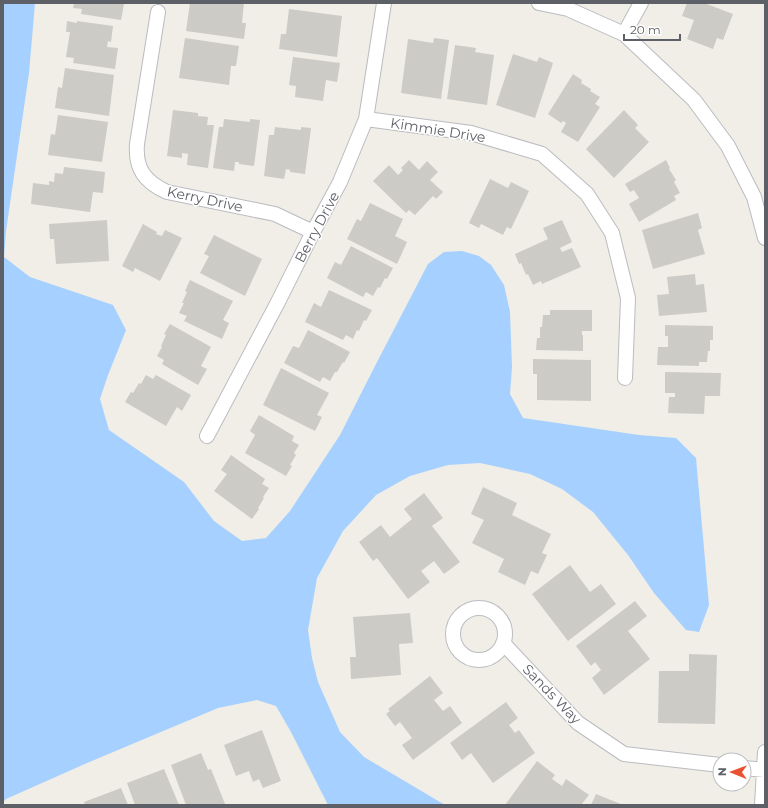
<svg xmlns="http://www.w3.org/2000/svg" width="768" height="808" viewBox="0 0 768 808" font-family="Montserrat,sans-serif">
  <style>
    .water { fill: #a6d0ff }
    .building { fill: #cccbc5 }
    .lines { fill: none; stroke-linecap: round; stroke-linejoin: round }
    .minor-casing { stroke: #babcc1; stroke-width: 16 }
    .minor { stroke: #fff; stroke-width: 14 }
    .labels { text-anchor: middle; stroke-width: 3; stroke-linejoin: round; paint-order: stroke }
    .street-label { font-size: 14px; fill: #5d6066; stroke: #fff }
  </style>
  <rect width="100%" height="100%" fill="#f0eee6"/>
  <path class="water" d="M 3,3 L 35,3 L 29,73 L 6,231 L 4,257 L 30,277 L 113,305 L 126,330 L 108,375 L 100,399 L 109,430 L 184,482 L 214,521 L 242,541 L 266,538 L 290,511 L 340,435 L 376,364 L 428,264 L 444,252 L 462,251 L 479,256 L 491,265 L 504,285 L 510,312 L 512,367 L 510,394 L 523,418 L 639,435 L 676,438 L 696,458 L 709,605 L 699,632 L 686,630 L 654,593 L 628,555 L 593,512 L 562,489 L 530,474 L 480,463 L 448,465 L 410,476 L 376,495 L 343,531 L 317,578 L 308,630 L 312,658 L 318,682 L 340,732 L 364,757 L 445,805 L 328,805 L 291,732 L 276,706 L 257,700 L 218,708 L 87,763 L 6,799 L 3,802 Z"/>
  <path class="building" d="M 74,3 L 119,3 L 124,4 L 121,20 L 81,14 L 82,9 L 73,8 Z
    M 190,3 L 244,3 L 242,23 L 246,23 L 244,39 L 186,31 Z
    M 687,3 L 704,3 L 733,14 L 723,40 L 717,38 L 713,49 L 687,39 L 694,20 L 682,16 Z
    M 289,9 L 342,16 L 337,57 L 279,49 L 281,34 L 286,34 Z
    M 67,21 L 77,23 L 77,21 L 113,26 L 111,42 L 108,41 L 107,47 L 118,48 L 115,69 L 73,63 L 74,58 L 66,57 L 70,32 L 66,32 Z
    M 185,38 L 239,46 L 236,66 L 231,66 L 229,85 L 179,78 Z
    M 434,38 L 449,40 L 441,99 L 401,93 L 408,39 L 433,43 Z
    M 455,45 L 476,48 L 475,52 L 494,55 L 487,105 L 447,99 Z
    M 513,54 L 537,62 L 539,57 L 553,63 L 535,118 L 496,105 Z
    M 293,57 L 340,63 L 337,82 L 326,80 L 323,101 L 295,97 L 296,86 L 289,85 Z
    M 65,68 L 114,75 L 109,116 L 55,108 L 58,87 L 62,88 Z
    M 573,74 L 582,80 L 581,83 L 591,89 L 590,91 L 600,97 L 595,104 L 600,107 L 578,142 L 561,132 L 566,123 L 563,121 L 561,123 L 548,114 Z
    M 173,110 L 198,113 L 198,116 L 208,117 L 207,125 L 214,125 L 208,168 L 187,165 L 188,154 L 182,153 L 182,158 L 167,156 Z
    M 624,110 L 638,125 L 635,128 L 649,142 L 614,178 L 586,149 Z
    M 58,115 L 108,122 L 102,162 L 48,155 L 51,134 L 55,135 Z
    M 224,119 L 250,122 L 250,119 L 260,120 L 254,166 L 239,164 L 239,162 L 235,162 L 234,171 L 213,168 L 219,127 L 223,127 Z
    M 275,127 L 301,130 L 301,127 L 311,128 L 305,174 L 290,172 L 290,170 L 286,169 L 284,179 L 264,176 L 269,135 L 274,135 Z
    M 409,160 L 419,170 L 427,161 L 438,172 L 430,180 L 443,192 L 436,199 L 433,196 L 415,215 L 409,210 L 406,213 L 373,181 L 389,165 L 398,175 L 403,170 L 401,168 Z
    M 666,160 L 670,168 L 669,169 L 676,180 L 674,182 L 680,193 L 674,196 L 676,200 L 639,222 L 629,204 L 639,198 L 634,190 L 630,192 L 625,184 Z
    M 64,167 L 105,172 L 103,193 L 93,192 L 90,212 L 31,204 L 33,183 L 49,185 L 49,181 L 54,182 L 55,173 L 63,174 Z
    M 490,179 L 508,188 L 511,182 L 529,191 L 511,229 L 507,227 L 503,235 L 481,224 L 479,228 L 469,223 Z
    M 370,203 L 403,219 L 395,236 L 407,242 L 397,264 L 347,239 L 357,219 L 361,221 Z
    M 698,213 L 702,228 L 698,230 L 705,254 L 653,269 L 642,230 Z
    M 107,220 L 109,261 L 56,264 L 54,239 L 50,239 L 49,224 Z
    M 562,220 L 572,242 L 560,248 L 562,252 L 572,248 L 581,267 L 542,284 L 541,281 L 533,285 L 528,274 L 526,275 L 521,263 L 519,264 L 515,254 L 548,239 L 543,228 Z
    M 143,224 L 157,232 L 156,234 L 162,236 L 165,230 L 182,238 L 160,281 L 135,268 L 133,272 L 122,266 Z
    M 214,235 L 262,259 L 245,296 L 200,273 L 209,256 L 204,254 Z
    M 351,246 L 393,268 L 387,279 L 385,278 L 380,288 L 378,287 L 373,296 L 366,292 L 363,297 L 327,278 L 335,262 L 341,265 Z
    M 695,274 L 696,285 L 704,284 L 707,312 L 659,316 L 657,295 L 669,294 L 667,277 Z
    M 190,280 L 233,301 L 223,320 L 229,323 L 222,339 L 184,321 L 187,316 L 179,313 L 184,303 L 182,303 L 187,292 L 185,291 Z
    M 329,290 L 372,310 L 366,321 L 364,320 L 359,331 L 357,330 L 353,339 L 346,335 L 343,340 L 305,322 L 314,303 L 321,307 Z
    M 550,310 L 592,310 L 592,331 L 582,331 L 582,335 L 583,335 L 583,351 L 536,350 L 537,338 L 540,338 L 540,327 L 542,327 L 543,315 L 550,315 Z
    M 170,324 L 211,347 L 201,366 L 207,369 L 198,385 L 162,364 L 164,360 L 157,356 L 162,347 L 161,346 L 166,335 L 164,334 Z
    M 665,325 L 713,326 L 713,340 L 710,340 L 710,351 L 708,351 L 707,362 L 699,362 L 699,366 L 657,365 L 658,347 L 668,347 L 668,336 L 665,336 Z
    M 308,330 L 350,352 L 344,363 L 343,362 L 337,372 L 335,372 L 330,381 L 323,377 L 320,382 L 284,363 L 293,346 L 299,348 Z
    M 533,359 L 591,360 L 591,401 L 537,400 L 537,374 L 533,374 Z
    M 281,368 L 329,393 L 317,415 L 322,417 L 315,431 L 263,405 Z
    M 665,372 L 721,373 L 720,396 L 705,396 L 704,414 L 668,413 L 669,397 L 675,397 L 675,393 L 665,393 Z
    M 146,375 L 153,379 L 156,375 L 191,395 L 182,411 L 177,407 L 166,426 L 125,402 L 131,392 L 133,393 L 139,383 L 141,384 Z
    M 259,415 L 294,436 L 292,441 L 299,445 L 294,453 L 296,455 L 290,465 L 292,466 L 286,476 L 245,453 L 255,435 L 250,431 Z
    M 231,455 L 265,479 L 262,484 L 269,488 L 263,497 L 264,498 L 258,508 L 259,509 L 252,519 L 214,491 L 227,474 L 221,470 Z
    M 483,487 L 517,503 L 512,515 L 551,534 L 542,553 L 547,555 L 538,574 L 531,571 L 525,585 L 498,572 L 504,559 L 472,543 L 484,520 L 471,514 Z
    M 424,493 L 443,518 L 432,526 L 460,562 L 444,574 L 434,561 L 421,571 L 430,582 L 408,599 L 377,558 L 373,561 L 359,542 L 381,525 L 390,537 L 412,519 L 404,509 Z
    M 570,565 L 590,592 L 601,584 L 616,604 L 568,641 L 532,594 Z
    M 635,601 L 647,616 L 628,631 L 650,659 L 604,695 L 592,678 L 601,670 L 595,662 L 591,666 L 576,646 Z
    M 410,613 L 413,643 L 399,644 L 401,675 L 351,679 L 350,657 L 356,657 L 353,617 Z
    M 689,654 L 717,655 L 715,724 L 658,723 L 659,671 L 689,671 Z
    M 430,676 L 443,693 L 434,700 L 443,711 L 450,706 L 462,723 L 413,760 L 402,745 L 412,738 L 400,722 L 395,726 L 386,714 L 390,711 L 388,709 Z
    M 506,702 L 518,718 L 509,725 L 515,733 L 519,730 L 535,753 L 493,783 L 471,753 L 462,760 L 450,743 Z
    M 262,730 L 281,781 L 263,788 L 259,779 L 253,782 L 249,771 L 236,776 L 224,745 Z
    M 201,753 L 208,770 L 211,769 L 225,804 L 222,805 L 186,805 L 171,765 Z
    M 537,761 L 555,775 L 552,779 L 562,786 L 566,779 L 589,795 L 581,805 L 505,805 Z
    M 164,769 L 179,805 L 135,805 L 127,783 Z
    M 121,788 L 128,805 L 85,805 L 84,802 Z
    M 596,794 L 623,805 L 591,805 Z"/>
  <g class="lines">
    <defs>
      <path id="minor" d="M 539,3 L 568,9 L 624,34 L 694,100 L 728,146 L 754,197 L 765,238
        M 158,12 L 137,144 C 135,169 145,182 167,192 L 275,214 L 313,232
        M 624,34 L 641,3
        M 366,119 L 471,133 L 542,154 L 587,194 L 612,233 L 628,298 L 625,378
        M 207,436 L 278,302 L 313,232 L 340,182 L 366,119 L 384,3
        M453 634a26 26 0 1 1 52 0a26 26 0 1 1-52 0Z
        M 503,643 L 578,723 L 624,754 L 720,765
        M 744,768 L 765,770
        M 762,805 L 765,752"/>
    </defs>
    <use href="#minor" class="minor-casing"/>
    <use href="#minor" class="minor"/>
  </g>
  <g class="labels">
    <g class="street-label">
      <text transform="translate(438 130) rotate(9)" y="5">Kimmie Drive</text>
      <text transform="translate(205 199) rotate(12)" y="5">Kerry Drive</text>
      <text transform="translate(317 227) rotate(-62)" y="5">Berry Drive</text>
      <text transform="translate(552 694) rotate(46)" y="5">Sands Way</text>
    </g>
  </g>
  <rect width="768" height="808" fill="none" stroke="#5d6066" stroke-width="8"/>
  <g transform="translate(732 772) rotate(271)"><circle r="19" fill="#ffffff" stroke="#bebfc2"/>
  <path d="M0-3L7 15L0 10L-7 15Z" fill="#ea5131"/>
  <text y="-6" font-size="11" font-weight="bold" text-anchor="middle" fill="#5d6066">N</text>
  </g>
  <path d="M624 34v6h56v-6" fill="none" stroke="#5d6066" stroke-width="2"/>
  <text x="630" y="34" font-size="12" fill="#5d6066" stroke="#ffffff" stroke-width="3" paint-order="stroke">20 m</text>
</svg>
